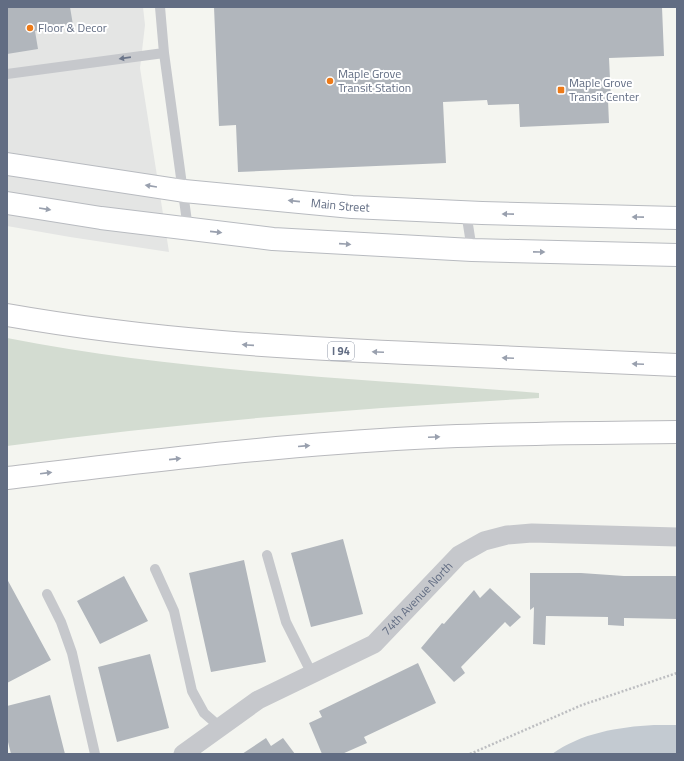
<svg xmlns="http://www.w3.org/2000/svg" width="684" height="761" viewBox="0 0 684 761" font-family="'Titillium Web',sans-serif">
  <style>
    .built { fill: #e4e5e4 }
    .green { fill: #d3dcd1 }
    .water { fill: #c3cad1 }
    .building { fill: #b1b6bc }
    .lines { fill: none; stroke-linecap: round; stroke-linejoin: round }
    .secondary-casing { stroke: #b8bbc0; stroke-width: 24 }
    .highway-casing { stroke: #b8b9bd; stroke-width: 24 }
    .path { stroke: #bdbec1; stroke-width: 2.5; stroke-dasharray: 2 2; stroke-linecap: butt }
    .lane { stroke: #c6c8cc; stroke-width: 10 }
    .street { stroke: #c6c8cc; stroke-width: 19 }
    .secondary { stroke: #fff; stroke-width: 22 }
    .highway { stroke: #fff; stroke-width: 22 }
    .oneway { fill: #6c768a }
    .oneway2 { fill: #99a0ae }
    .poi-dot { fill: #ed7a18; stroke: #fff; stroke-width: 1.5 }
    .labels { text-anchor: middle; stroke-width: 4; stroke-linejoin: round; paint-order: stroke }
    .shield { fill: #fff; stroke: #9199a8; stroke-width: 1 }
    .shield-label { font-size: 11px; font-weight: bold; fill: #626d83 }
    .poi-label { font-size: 12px; fill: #626d83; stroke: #fff; text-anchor: start }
    .street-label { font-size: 12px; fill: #626d83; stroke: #fff }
  </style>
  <rect width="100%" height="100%" fill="#f4f5f0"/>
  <path class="built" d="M 7,7 L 143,7 L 145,25 L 140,68 L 169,252 L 70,237 L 7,226 Z"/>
  <path class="green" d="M 7,338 C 182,372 362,379 539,393 L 539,398 C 361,408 183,422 7,446 Z"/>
  <path class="water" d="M 654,725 L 677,725 L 677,754 L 552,754 C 581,733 618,727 654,725 Z"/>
  <path class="building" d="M 7,7 L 70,7 L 73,25 L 35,31 L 38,49 L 7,54 Z
    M 214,7 L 662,7 L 664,56 L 609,58 L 611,100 L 608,100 L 609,123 L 520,127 L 519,104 L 488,105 L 487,100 L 443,102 L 446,163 L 238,172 L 236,125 L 219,126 Z
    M 343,539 L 363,614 L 311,627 L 291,553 Z
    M 244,560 L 266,662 L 211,672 L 189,573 Z
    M 530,573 L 581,573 L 624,576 L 677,576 L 677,619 L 624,618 L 624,626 L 608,625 L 608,617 L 546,616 L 545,645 L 533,644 L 534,607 L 530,610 Z
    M 124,576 L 148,621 L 100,644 L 77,601 Z
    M 7,579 L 51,660 L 7,683 Z
    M 490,588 L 521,617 L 510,627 L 505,622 L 461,667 L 465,673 L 454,682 L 421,648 L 442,623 L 444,624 L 474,590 L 480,598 Z
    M 150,654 L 169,728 L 117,742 L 98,667 Z
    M 418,663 L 436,703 L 364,737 L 367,743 L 342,754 L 322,754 L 309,723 L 322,717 L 319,711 Z
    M 50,695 L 65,754 L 11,754 L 7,738 L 7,706 Z
    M 266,738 L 271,746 L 283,738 L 295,754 L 242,754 Z"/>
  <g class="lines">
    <defs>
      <g id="secondary">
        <path id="s2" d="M 7,164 L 184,191 L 352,207 L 482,213 L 677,218"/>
        <path d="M 7,203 L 101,218 L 273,239 L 472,250 L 677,255"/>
      </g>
      <path id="highway" d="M 7,315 C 149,340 287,348 431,354 C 513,358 595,362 677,365
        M 7,478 C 142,462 278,445 414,438 C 501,433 589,433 677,432"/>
    </defs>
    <use href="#secondary" class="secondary-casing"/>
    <use href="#highway" class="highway-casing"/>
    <path class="path" d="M 470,754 L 582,705 L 677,673"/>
    <path class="lane" d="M 160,7 L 164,53 L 188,229
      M 7,74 L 164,53
      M 466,212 L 472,250
      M 267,555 L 286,622 L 312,674
      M 155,569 L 174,611 L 192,691 L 204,713 L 220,727
      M 47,594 L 61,622 L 72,653 L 95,754"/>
    <path class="street" id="s1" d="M 183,754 L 258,700 L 374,644 L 459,555 L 484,541 L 507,535 L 532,533 L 677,537"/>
    <use href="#secondary" class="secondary"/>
    <use href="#highway" class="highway"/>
  </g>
  <defs><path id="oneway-solid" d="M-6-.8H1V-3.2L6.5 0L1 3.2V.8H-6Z"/></defs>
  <use class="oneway" href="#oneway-solid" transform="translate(125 58) rotate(172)"/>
  <g class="oneway2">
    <use href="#oneway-solid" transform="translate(151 186) rotate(-171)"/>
    <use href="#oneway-solid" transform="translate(294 201) rotate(-174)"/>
    <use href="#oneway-solid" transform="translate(45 209) rotate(9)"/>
    <use href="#oneway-solid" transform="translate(508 214) rotate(-179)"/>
    <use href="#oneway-solid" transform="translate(638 217) rotate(-179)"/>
    <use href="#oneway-solid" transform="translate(216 232) rotate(6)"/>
    <use href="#oneway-solid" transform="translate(345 244) rotate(4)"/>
    <use href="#oneway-solid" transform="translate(539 252) rotate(1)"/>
    <use href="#oneway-solid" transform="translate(248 345) rotate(-176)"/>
    <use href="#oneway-solid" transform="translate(378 352) rotate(-178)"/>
    <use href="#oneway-solid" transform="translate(508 358) rotate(-177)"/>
    <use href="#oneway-solid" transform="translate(638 364) rotate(-178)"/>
    <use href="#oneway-solid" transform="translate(434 437) rotate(-2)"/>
    <use href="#oneway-solid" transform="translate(304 446) rotate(-5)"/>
    <use href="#oneway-solid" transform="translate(175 459) rotate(-6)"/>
    <use href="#oneway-solid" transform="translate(46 473) rotate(-7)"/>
  </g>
  <g class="poi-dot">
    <circle cx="30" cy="28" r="4"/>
    <circle cx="330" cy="81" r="4"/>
    <rect x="557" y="86" width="8" height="8" rx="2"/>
  </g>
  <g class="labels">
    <rect class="shield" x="328" y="342" width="26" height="18" rx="3"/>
    <g class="shield-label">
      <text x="341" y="355">I 94</text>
    </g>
    <g class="poi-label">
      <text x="38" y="32">Floor &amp; Decor</text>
      <text x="338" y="78">Maple Grove<tspan x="338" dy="14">Transit Station</tspan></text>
      <text x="569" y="87">Maple Grove<tspan x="569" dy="14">Transit Center</tspan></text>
    </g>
    <g class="street-label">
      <text dy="4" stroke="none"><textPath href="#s2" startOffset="336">Main Street</textPath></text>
      <text dy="4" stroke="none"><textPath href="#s1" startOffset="284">74th Avenue North</textPath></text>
    </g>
  </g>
  <rect width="684" height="761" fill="none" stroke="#626d83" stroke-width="16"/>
</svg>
